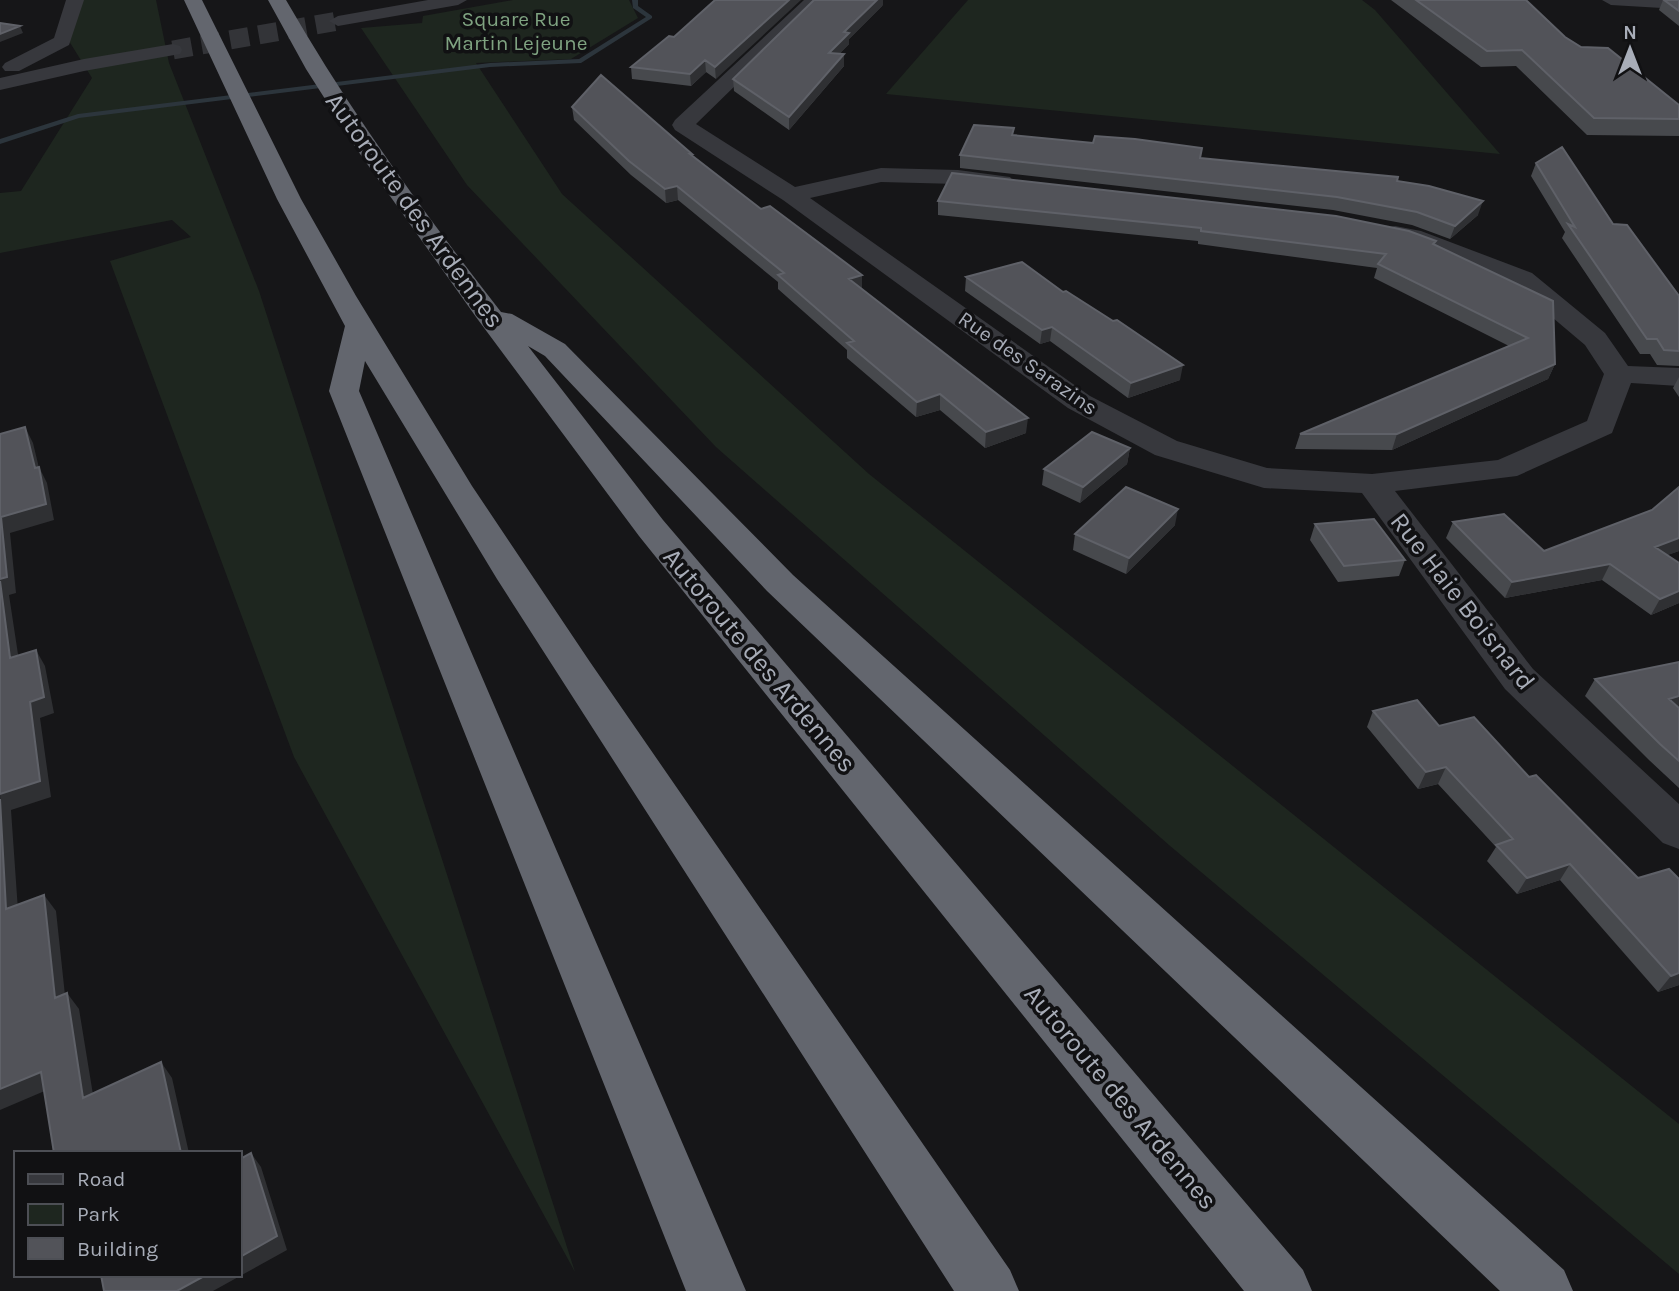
<svg xmlns="http://www.w3.org/2000/svg" width="1679" height="1291" viewBox="0 0 1679 1291" font-family="Karla,sans-serif">
  <style>
    .green { fill: #1e261f }
    .lines { fill: none; stroke-linecap: round; stroke-linejoin: round }
    .stream { fill: #2c353c; fill-rule: evenodd }
    .minor-tunnel { stroke: #333438; stroke-width: 19; stroke-dasharray: 19 10; stroke-linecap: butt }
    .minor { fill: #37383d; fill-rule: evenodd }
    .highway { fill: #63666e; fill-rule: evenodd }
    .wall { fill: #47494d }
    .shaded-wall { fill: #2f3033 }
    .building { fill: #525359; stroke: #5f6168; stroke-width: 2 }
    .labels { text-anchor: middle; stroke-width: 7; stroke-linejoin: round; paint-order: stroke }
    .far-park-label { font-size: 21px; fill: #7fa381; stroke: #111113 }
    .far-street-label { font-size: 21px; fill: #a8adb8; stroke: #111113 }
    .street-label { font-size: 26px; fill: #a8adb8; stroke: #111113 }
  </style>
  <rect width="100%" height="100%" fill="#161618"/>
  <path class="green" d="M 75,0 L 156,0 L 169,63 L 259,291 L 575,1272 L 294,757 L 110,261 L 191,237 L 172,220 L 0,253 L 0,193 L 21,191 L 92,78 L 69,41 Z
    M 513,0 L 629,0 L 638,18 L 571,59 L 476,63 L 562,194 L 869,474 L 1679,1124 L 1679,1274 L 1169,845 L 716,447 L 467,185 L 361,28 L 422,23 L 423,16 Z
    M 968,0 L 1362,0 L 1375,10 L 1500,154 L 886,94 Z"/>
  <g class="lines">
    <path class="stream" d="M 632,0 L 638,0 L 638,6 L 652,16 L 652,18 L 581,63 L 490,67 L 79,118 L 0,144 L 0,139 L 78,114 L 490,63 L 579,59 L 646,17 L 633,8 Z"/>
    <path class="minor-tunnel" d="M 173,50 L 338,21"/>
    <path class="minor" d="M 66,0 L 84,0 L 69,45 L 19,71 L 5,71 L 2,67 L 5,63 L 54,38 Z
      M 428,0 L 467,0 L 458,5 L 338,26 L 329,21 L 338,16 Z
      M 804,0 L 823,0 L 696,124 L 795,187 L 881,168 L 958,170 L 1010,177 L 1014,182 L 1010,187 L 1002,189 L 958,184 L 881,182 L 810,198 L 1090,396 L 1177,441 L 1267,468 L 1372,474 L 1498,460 L 1587,421 L 1604,374 L 1585,345 L 1514,285 L 1406,242 L 1386,238 L 1383,233 L 1386,228 L 1395,226 L 1421,231 L 1532,273 L 1605,333 L 1628,366 L 1679,368 L 1679,386 L 1631,383 L 1612,433 L 1517,476 L 1395,491 L 1533,669 L 1679,804 L 1679,849 L 1663,843 L 1505,689 L 1362,493 L 1264,488 L 1155,455 L 1068,408 L 783,200 L 675,130 L 672,125 L 675,120 Z
      M 1602,0 L 1679,0 L 1679,9 L 1611,5 Z
      M 173,44 L 180,46 L 182,50 L 180,54 L 84,71 L 0,90 L 0,78 L 84,59 Z"/>
    <path class="highway" d="M 184,0 L 202,0 L 301,199 L 356,296 L 472,486 L 590,662 L 1010,1270 L 1019,1291 L 954,1291 L 497,579 L 365,361 L 359,391 L 746,1291 L 686,1291 L 329,391 L 345,326 L 277,199 Z
      M 268,0 L 286,0 C 349,110 423,212 501,312 L 512,314 L 565,344 L 793,575 L 1564,1270 L 1573,1291 L 1500,1291 L 767,591 L 545,356 L 528,346 L 663,520 L 1303,1270 L 1312,1291 L 1244,1291 L 639,536 L 476,317 L 358,151 L 306,69 Z"/>
  </g>
  <path class="wall" d="M 715,0 L 716,79 L 706,72 L 691,86 L 632,79 L 631,67 L 674,37 Z
    M 1391,0 L 1526,0 L 1565,37 L 1679,105 L 1679,136 L 1587,135 L 1516,66 L 1481,67 Z
    M 1663,0 L 1679,0 L 1679,26 L 1659,10 Z
    M 883,5 L 849,39 L 849,44 L 839,54 L 844,54 L 844,66 L 789,130 L 734,91 L 733,79 Z
    M 572,107 L 693,157 L 862,289 L 1026,433 L 985,448 L 940,410 L 916,417 L 847,358 L 847,350 L 778,289 L 778,282 L 678,200 L 666,203 L 631,175 L 574,120 Z
    M 1014,135 L 1200,158 L 1397,181 L 1478,215 L 1450,239 L 1412,225 L 1333,210 L 960,168 L 960,155 Z
    M 1536,163 L 1613,224 L 1679,296 L 1679,366 L 1657,365 L 1650,354 L 1640,354 L 1562,238 L 1565,232 L 1531,176 Z
    M 938,201 L 1436,241 L 1435,245 L 1555,364 L 1548,379 L 1392,450 L 1295,449 L 1300,434 L 1509,346 L 1374,278 L 1377,268 L 1198,244 L 1198,241 L 938,215 Z
    M 966,277 L 1063,292 L 1113,321 L 1180,380 L 1128,398 L 1050,341 L 1040,344 L 965,291 Z
    M 1679,377 L 1679,397 L 1673,388 Z
    M 1130,448 L 1127,464 L 1080,503 L 1042,485 L 1044,469 Z
    M 1679,487 L 1679,551 L 1667,555 L 1679,603 L 1651,615 L 1602,580 L 1505,598 L 1446,538 L 1453,522 L 1544,551 L 1652,510 Z
    M 1315,524 L 1405,560 L 1399,576 L 1338,582 L 1310,540 Z
    M 1175,525 L 1126,574 L 1073,550 L 1075,534 Z
    M 1679,662 L 1679,788 L 1649,760 L 1585,696 L 1595,679 Z
    M 1373,711 L 1439,726 L 1529,777 L 1638,878 L 1679,879 L 1679,985 L 1658,992 L 1560,880 L 1517,894 L 1487,861 L 1496,847 L 1438,784 L 1418,789 L 1367,727 Z"/>
  <path class="shaded-wall" d="M 789,0 L 801,0 L 716,79 L 715,67 Z
    M 877,0 L 883,0 L 883,5 L 849,39 L 849,44 L 829,64 L 829,53 L 844,32 Z
    M 20,26 L 23,33 L 0,42 L 0,34 Z
    M 844,54 L 844,66 L 789,130 L 789,117 Z
    M 705,60 L 706,72 L 691,86 L 690,74 Z
    M 677,186 L 678,200 L 666,203 L 665,189 Z
    M 1483,201 L 1478,215 L 1450,239 L 1455,226 Z
    M 862,275 L 862,289 L 849,279 Z
    M 1052,327 L 1050,341 L 1040,344 L 1042,330 Z
    M 1555,364 L 1548,379 L 1392,450 L 1397,434 Z
    M 1183,365 L 1180,380 L 1128,398 L 1131,383 Z
    M 940,394 L 940,410 L 916,417 L 917,402 Z
    M 1028,418 L 1026,433 L 985,448 L 986,432 Z
    M 25,427 L 33,443 L 40,472 L 39,467 L 47,483 L 54,520 L 10,533 L 16,593 L 9,595 L 21,674 L 10,658 L 0,579 L 1,517 L 35,468 Z
    M 1130,448 L 1127,464 L 1080,503 L 1083,487 Z
    M 1178,509 L 1175,525 L 1126,574 L 1129,558 Z
    M 1679,538 L 1679,551 L 1646,563 L 1655,547 Z
    M 1610,564 L 1602,580 L 1505,598 L 1512,582 Z
    M 1679,591 L 1679,603 L 1651,615 L 1660,599 Z
    M 36,650 L 45,666 L 54,713 L 40,718 L 51,797 L 11,810 L 19,925 L 6,909 L 0,794 L 30,702 Z
    M 1679,696 L 1679,710 L 1669,699 Z
    M 1446,767 L 1438,784 L 1418,789 L 1426,772 Z
    M 1570,864 L 1560,880 L 1517,894 L 1527,878 Z
    M 44,895 L 56,911 L 67,1014 L 55,998 Z
    M 1679,973 L 1679,985 L 1658,992 L 1671,976 Z
    M 67,993 L 79,1009 L 96,1113 L 83,1098 Z
    M 161,1062 L 172,1078 L 189,1153 L 181,1153 Z
    M 41,1072 L 54,1087 L 0,1110 L 0,1089 Z
    M 251,1153 L 261,1167 L 287,1250 L 213,1291 L 177,1291 L 206,1275 L 240,1275 L 240,1257 Z"/>
  <path class="building" d="M 715,0 L 789,0 L 715,67 L 705,60 L 690,74 L 631,67 L 669,36 L 674,37 Z
    M 814,0 L 877,0 L 844,32 L 849,33 L 829,53 L 844,54 L 789,117 L 733,79 Z
    M 1416,0 L 1526,0 L 1565,37 L 1581,47 L 1608,48 L 1679,105 L 1679,119 L 1594,118 L 1522,50 L 1487,51 Z
    M 1664,0 L 1679,0 L 1679,11 Z
    M 0,23 L 20,26 L 0,34 Z
    M 601,75 L 692,154 L 690,154 L 761,209 L 770,206 L 862,275 L 849,279 L 1028,418 L 986,432 L 940,394 L 917,402 L 847,343 L 854,341 L 778,275 L 784,273 L 677,186 L 665,189 L 629,161 L 572,107 Z
    M 974,125 L 1014,128 L 1012,135 L 1093,143 L 1095,136 L 1135,139 L 1202,148 L 1200,158 L 1398,177 L 1397,181 L 1429,186 L 1483,201 L 1455,226 L 1417,212 L 1337,197 L 960,155 Z
    M 1562,147 L 1613,224 L 1627,225 L 1679,296 L 1679,351 L 1664,350 L 1657,339 L 1647,339 L 1568,224 L 1575,227 L 1536,163 Z
    M 952,173 L 1336,216 L 1409,231 L 1436,241 L 1433,244 L 1553,301 L 1555,364 L 1397,434 L 1300,434 L 1528,338 L 1378,264 L 1386,254 L 1201,231 L 1201,228 L 938,201 Z
    M 1022,262 L 1063,292 L 1066,291 L 1113,321 L 1117,320 L 1183,365 L 1131,383 L 1052,327 L 1042,330 L 966,277 Z
    M 25,427 L 35,468 L 39,467 L 46,504 L 1,517 L 7,577 L 0,579 L 0,434 Z
    M 1092,432 L 1130,448 L 1083,487 L 1044,469 Z
    M 1126,487 L 1178,509 L 1129,558 L 1075,534 Z
    M 1679,487 L 1679,538 L 1655,547 L 1679,563 L 1679,591 L 1660,599 L 1610,564 L 1512,582 L 1453,522 L 1504,514 L 1544,551 L 1652,510 Z
    M 1374,519 L 1405,560 L 1344,566 L 1315,524 Z
    M 0,581 L 10,658 L 36,650 L 44,697 L 30,702 L 40,781 L 0,794 Z
    M 1679,662 L 1679,696 L 1669,699 L 1679,708 L 1679,761 L 1660,744 L 1595,679 Z
    M 1417,700 L 1439,726 L 1474,717 L 1529,777 L 1536,775 L 1638,878 L 1669,869 L 1679,879 L 1679,973 L 1671,976 L 1570,864 L 1527,878 L 1496,845 L 1513,839 L 1446,767 L 1426,772 L 1373,711 Z
    M 0,799 L 6,909 L 44,895 L 55,998 L 67,993 L 83,1098 L 161,1062 L 181,1153 L 54,1153 L 41,1072 L 0,1089 Z
    M 251,1153 L 277,1236 L 240,1257 L 240,1159 Z
    M 101,1275 L 206,1275 L 177,1291 L 104,1291 Z"/>
  <g class="labels">
    <g class="far-park-label">
      <text x="516" y="26">Square Rue<tspan x="516" dy="24">Martin Lejeune</tspan></text>
    </g>
    <g class="far-street-label">
      <text transform="translate(1028 363) rotate(35)" y="7">Rue des Sarazins</text>
    </g>
    <g class="street-label">
      <text transform="translate(415 210) rotate(54)" y="9">Autoroute des Ardennes</text>
      <text transform="translate(1463 601) rotate(52)" y="9">Rue Haie Boisnard</text>
      <text transform="translate(760 660) rotate(50)" y="9">Autoroute des Ardennes</text>
      <text transform="translate(1121 1097) rotate(50)" y="9">Autoroute des Ardennes</text>
    </g>
  </g>
  <rect x="14" y="1151" width="228" height="126" fill="#111113" stroke="#4d4f55" stroke-width="2"/>
  <rect x="28" y="1174" width="35" height="10" fill="#37383d" stroke="#4d4f55" stroke-width="2"/>
  <text x="77" y="1186" font-size="21" fill="#a8adb8">Road</text>
  <rect x="28" y="1204" width="35" height="21" fill="#1e261f" stroke="#4d4f55" stroke-width="2"/>
  <text x="77" y="1221" font-size="21" fill="#a8adb8">Park</text>
  <rect x="28" y="1238" width="35" height="21" fill="#525359" stroke="#4d4f55" stroke-width="2"/>
  <text x="77" y="1256" font-size="21" fill="#a8adb8">Building</text>
  <g transform="translate(1630 49)" stroke="#111113" stroke-width="5" paint-order="stroke">
  <path d="M0-5L12 26L0 18L-12 26Z" fill="#a8adb8"/>
  <text y="-10" font-size="19" font-weight="bold" text-anchor="middle" fill="#a8adb8">N</text>
  </g>
</svg>
